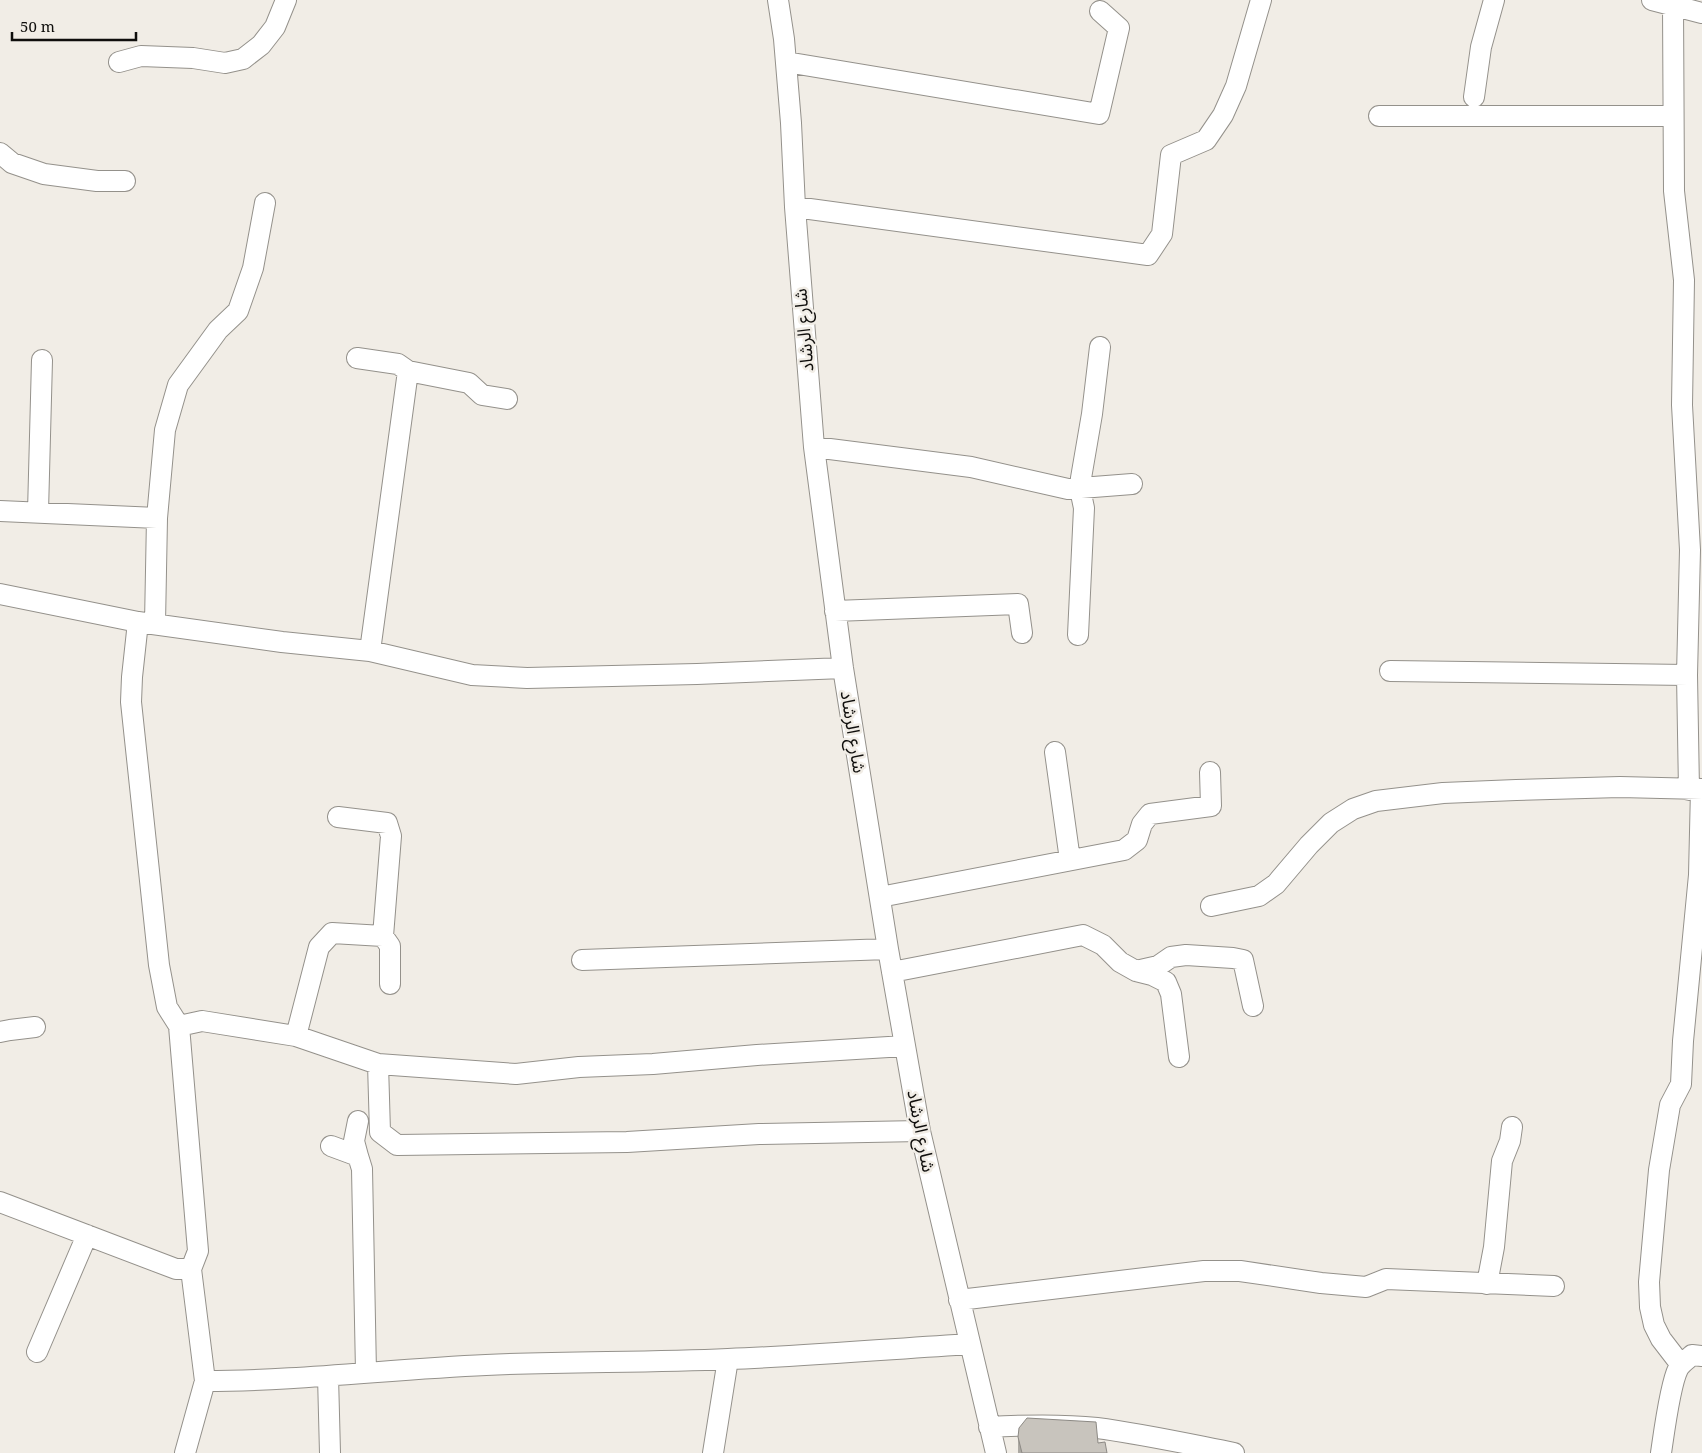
<svg xmlns="http://www.w3.org/2000/svg" width="1702" height="1453" viewBox="0 0 1702 1453" font-family="'Noto Serif','Noto Sans Arabic',serif">
  <style>
    .lines { fill: none; stroke-linecap: round; stroke-linejoin: round }
    .minor-casing { stroke: #94918b; stroke-width: 22 }
    .minor { stroke: #fff; stroke-width: 20 }
    .wall { fill: #aca9a3 }
    .building { fill: #c8c4bd; stroke: #8c8984 }
    .labels { text-anchor: middle; stroke-width: 5; stroke-linejoin: round; paint-order: stroke }
    .street-label { font-size: 18px; fill: #0f0e0c; stroke: #f1ede6 }
  </style>
  <rect width="100%" height="100%" fill="#f1ede6"/>
  <g class="lines">
    <defs>
      <path id="minor" d="M 778,0 L 784,39 L 791,123 L 795,207 L 814,447 L 843,668 L 888,949 L 920,1131 L 996,1453
        M 1652,0 L 1702,13
        M 1673,6 L 1674,191 L 1684,280 L 1682,405 L 1690,550 L 1687,675 L 1689,790
        M 119,62 L 141,56 L 193,58 L 225,63 L 243,59 L 261,45 L 275,27 L 286,0
        M 786,62 L 1099,114 L 1119,28 L 1100,11
        M 1474,97 L 1481,47 L 1494,0
        M 1379,116 L 1673,116
        M 0,153 L 12,163 L 44,174 L 97,181 L 125,181
        M 795,207 L 1148,255 L 1162,234 L 1171,155 L 1206,140 L 1223,115 L 1236,86 L 1261,0
        M 357,358 L 398,364 L 408,371
        M 814,447 L 971,467 L 1068,489 L 1132,484
        M 0,511 L 157,518
        M 38,512 L 42,360
        M 0,594 L 138,622 L 282,642 L 370,651 L 472,675 L 527,678 L 697,674 L 843,668
        M 835,611 L 1018,604 L 1022,633
        M 138,622 L 132,677 L 131,702 L 159,965 L 167,1007 L 179,1026 L 198,1251 L 191,1269
        M 155,623 L 157,518 L 165,430 L 178,385 L 218,330 L 238,311 L 253,268 L 265,203
        M 1078,635 L 1084,508 L 1080,489 L 1081,478 L 1092,414 L 1100,347
        M 370,651 L 408,371 L 469,383 L 482,395 L 507,399
        M 1390,671 L 1687,675
        M 1055,752 L 1070,860
        M 880,897 L 1124,850 L 1137,840 L 1142,824 L 1150,814 L 1211,806 L 1210,772
        M 1211,906 L 1259,896 L 1276,884 L 1309,845 L 1331,823 L 1353,809 L 1376,801 L 1443,793 L 1516,790 L 1620,787 L 1702,789
        M 383,936 L 390,946 L 390,984
        M 582,960 L 888,949
        M 1136,971 L 1158,966 L 1171,957 L 1186,955 L 1233,958 L 1243,960 L 1253,1006
        M 892,972 L 1083,935 L 1103,945 L 1120,962 L 1136,971 L 1152,975 L 1166,982 L 1171,994 L 1179,1057
        M 179,1026 L 202,1021 L 296,1036 L 378,1064 L 380,1132 L 397,1145 L 627,1142 L 759,1134 L 920,1131
        M 0,1032 L 10,1030 L 35,1027
        M 296,1036 L 319,947 L 332,933 L 383,936 L 391,836 L 387,823 L 338,817
        M 378,1064 L 516,1074 L 579,1067 L 653,1064 L 757,1055 L 905,1046
        M 331,1146 L 358,1156 L 362,1169 L 366,1372
        M 358,1156 L 354,1141 L 358,1121
        M 0,1202 L 176,1269 L 191,1269 L 205,1381 C 299,1381 392,1369 486,1365 C 566,1361 647,1363 728,1359 C 809,1356 890,1349 970,1344
        M 1487,1284 L 1494,1247 L 1502,1161 L 1510,1141 L 1512,1127
        M 959,1300 L 1204,1271 L 1240,1271 L 1321,1283 L 1366,1287 L 1386,1279 L 1554,1286
        M 37,1352 L 87,1235
        M 1681,1365 L 1661,1339 L 1654,1325 L 1650,1307 L 1649,1282 L 1659,1170 L 1670,1105 L 1681,1084 L 1683,1041 L 1699,875 L 1701,789
        M 328,1376 L 330,1453
        M 989,1427 C 1025,1425 1061,1424 1097,1428 C 1143,1434 1188,1444 1234,1453
        M 185,1453 L 205,1381
        M 713,1453 L 728,1359
        M 1661,1453 C 1664,1433 1670,1385 1678,1369 C 1681,1363 1688,1359 1692,1355 L 1702,1356"/>
    </defs>
    <use href="#minor" class="minor-casing"/>
    <use href="#minor" class="minor"/>
  </g>
  <path class="wall" d="M 1018,1437 L 1098,1443 L 1107,1453 L 1018,1453 Z"/>
  <path class="building" d="M 1027,1418 L 1096,1422 L 1098,1443 L 1105,1442 L 1107,1453 L 1022,1453 L 1018,1437 L 1019,1428 Z"/>
  <g class="labels">
    <g class="street-label">
      <text transform="translate(804 330) rotate(-95)" y="6">شارع الرشاد</text>
      <text transform="translate(853 732) rotate(81)" y="6">شارع الرشاد</text>
      <text transform="translate(921 1131) rotate(79)" y="6">شارع الرشاد</text>
    </g>
  </g>
  <path d="M12 32v8h124v-8" fill="none" stroke="#0f0e0c" stroke-width="2.5"/>
  <text x="20" y="32" font-size="15" fill="#0f0e0c" stroke="#f1ede6" stroke-width="4" paint-order="stroke">50 m</text>
</svg>
